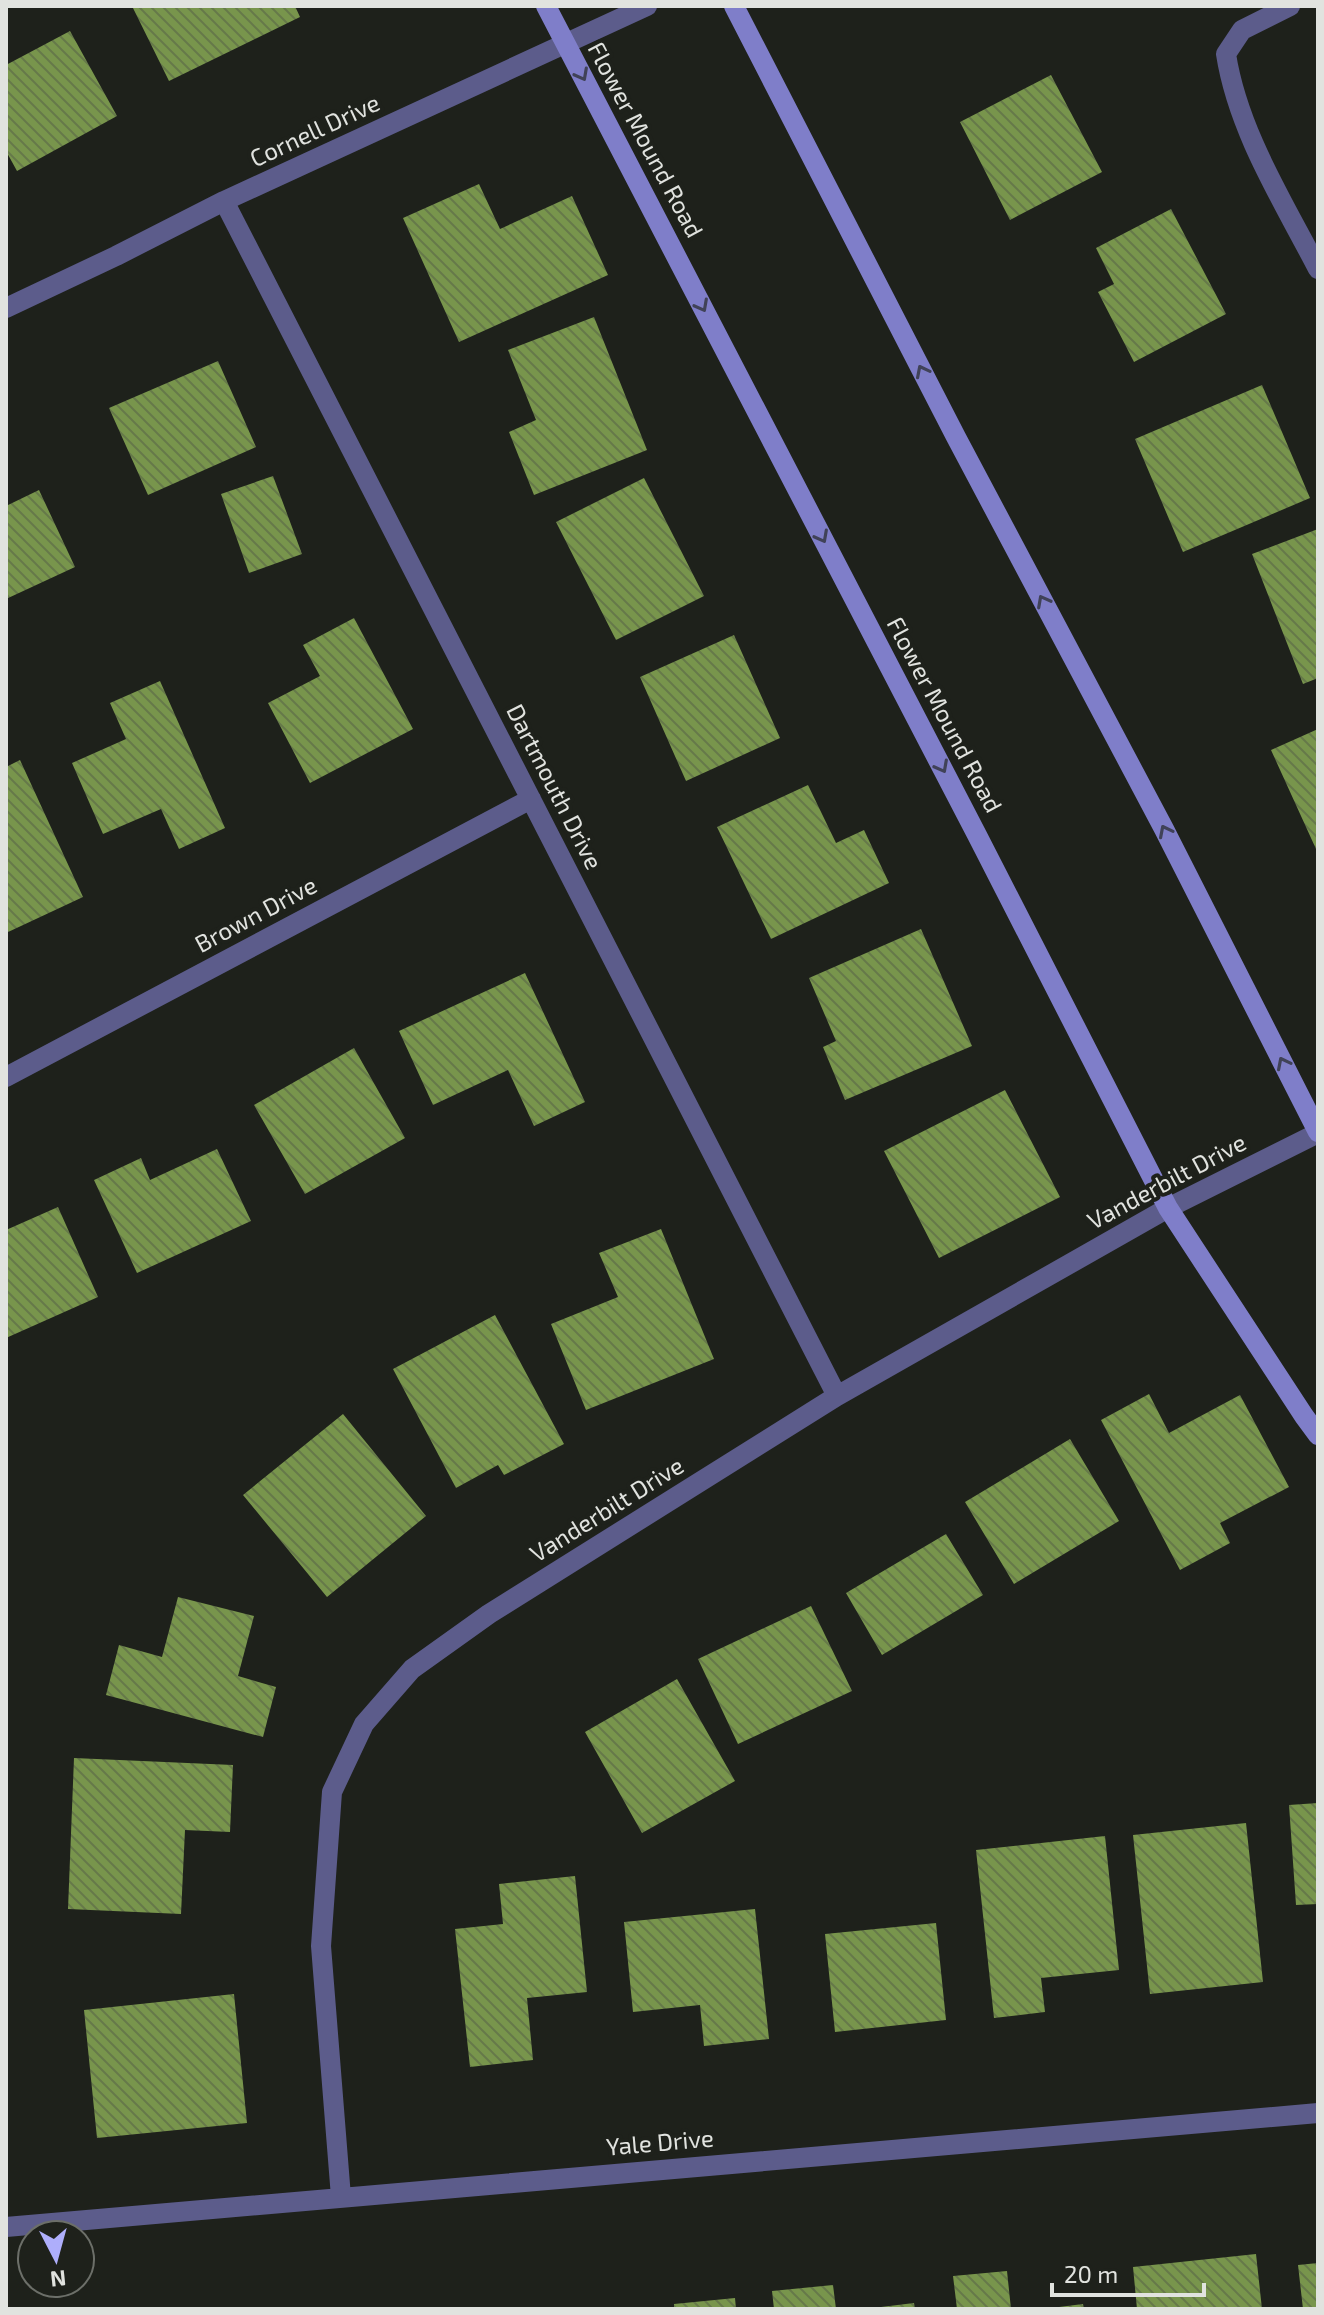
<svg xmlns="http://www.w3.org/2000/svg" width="1324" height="2315" viewBox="0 0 1324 2315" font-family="'Exo 2',sans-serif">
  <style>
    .building { fill: url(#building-back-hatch) }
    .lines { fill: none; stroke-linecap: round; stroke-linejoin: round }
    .street { stroke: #5c5c8b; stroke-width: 20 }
    .secondary { stroke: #7f7ec9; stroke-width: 20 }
    .oneway { stroke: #404258 }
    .labels { text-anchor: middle; stroke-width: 8; stroke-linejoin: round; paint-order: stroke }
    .street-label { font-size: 24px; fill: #e1e3df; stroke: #1e211b }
  </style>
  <defs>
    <pattern id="building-back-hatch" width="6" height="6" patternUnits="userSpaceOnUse" patternTransform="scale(2)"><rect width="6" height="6" fill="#78954c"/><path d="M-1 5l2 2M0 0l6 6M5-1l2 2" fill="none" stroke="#667949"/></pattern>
  </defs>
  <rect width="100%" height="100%" fill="#1e211b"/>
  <path class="building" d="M 132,6 L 295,6 L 300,17 L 169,81 Z
    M 70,31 L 117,116 L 17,171 L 6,151 L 6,65 Z
    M 1051,75 L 1102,172 L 1010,220 L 960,122 Z
    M 479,184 L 500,229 L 572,196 L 608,275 L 459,342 L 403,218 Z
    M 1171,209 L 1226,314 L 1134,362 L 1098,292 L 1114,284 L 1096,248 Z
    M 594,317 L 647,450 L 534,495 L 509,432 L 536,420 L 508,350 Z
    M 218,361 L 256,447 L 148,495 L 109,408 Z
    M 1262,385 L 1310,498 L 1183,552 L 1135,439 Z
    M 273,476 L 302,554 L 249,573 L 221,494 Z
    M 644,478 L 704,596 L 616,640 L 556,522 Z
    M 39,490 L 75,567 L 6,599 L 6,506 Z
    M 1318,529 L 1318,678 L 1303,684 L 1252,554 Z
    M 354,618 L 413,729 L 310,783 L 268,703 L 320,676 L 303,645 Z
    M 734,635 L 780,738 L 686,781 L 640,677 Z
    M 160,681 L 225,828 L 179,849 L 161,809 L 103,834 L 72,763 L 126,739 L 110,703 Z
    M 1318,729 L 1318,848 L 1316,849 L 1271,750 Z
    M 20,760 L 83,897 L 6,933 L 6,767 Z
    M 808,785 L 836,843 L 864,830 L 889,883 L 771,939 L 717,827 Z
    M 921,929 L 972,1046 L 845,1100 L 823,1047 L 836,1041 L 809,978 Z
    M 525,973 L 585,1102 L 534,1126 L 508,1070 L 433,1105 L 399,1031 Z
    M 354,1048 L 405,1138 L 305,1194 L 254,1105 Z
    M 1005,1090 L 1060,1197 L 939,1258 L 884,1151 Z
    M 217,1149 L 251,1221 L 137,1273 L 94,1180 L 141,1158 L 150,1180 Z
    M 58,1207 L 98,1297 L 6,1338 L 6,1230 Z
    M 661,1229 L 714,1359 L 586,1410 L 551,1324 L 618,1297 L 599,1253 Z
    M 495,1315 L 564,1444 L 504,1475 L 498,1465 L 456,1488 L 393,1369 Z
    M 1149,1394 L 1169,1433 L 1240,1395 L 1289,1487 L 1220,1523 L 1230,1543 L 1180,1570 L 1101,1420 Z
    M 343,1414 L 426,1516 L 327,1597 L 243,1495 Z
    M 1070,1439 L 1119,1521 L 1014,1584 L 965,1502 Z
    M 946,1534 L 983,1595 L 882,1655 L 846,1593 Z
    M 178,1597 L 254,1616 L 238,1676 L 276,1687 L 263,1737 L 106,1695 L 119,1645 L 162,1657 Z
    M 811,1606 L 852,1691 L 738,1744 L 698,1659 Z
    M 677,1679 L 735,1781 L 642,1833 L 585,1732 Z
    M 74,1758 L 233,1765 L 230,1832 L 185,1830 L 181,1914 L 68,1909 Z
    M 1318,1803 L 1318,1904 L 1296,1905 L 1289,1805 Z
    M 1246,1823 L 1263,1982 L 1150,1994 L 1133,1835 Z
    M 1105,1836 L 1119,1970 L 1041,1978 L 1045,2012 L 994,2018 L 976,1850 Z
    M 575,1876 L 587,1992 L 527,1998 L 533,2060 L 470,2067 L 455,1929 L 503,1924 L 499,1884 Z
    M 755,1909 L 769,2039 L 704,2046 L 700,2005 L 633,2012 L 624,1922 Z
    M 936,1923 L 946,2020 L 835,2032 L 825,1934 Z
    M 234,1994 L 247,2123 L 97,2138 L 84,2010 Z
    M 1256,2254 L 1262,2309 L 1137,2309 L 1133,2267 Z
    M 1318,2263 L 1318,2309 L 1303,2309 L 1298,2265 Z
    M 1007,2271 L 1011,2309 L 957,2309 L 953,2276 Z
    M 833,2285 L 836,2309 L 774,2309 L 772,2291 Z
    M 735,2298 L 736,2309 L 674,2309 L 674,2304 Z
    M 914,2303 L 915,2309 L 881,2309 L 881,2307 Z
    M 1083,2304 L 1084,2309 L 1059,2309 L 1059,2307 Z"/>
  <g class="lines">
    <path class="street" d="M 1290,6 L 1242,30 L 1226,54 C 1238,131 1283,201 1318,269
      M 224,201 L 837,1396
      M 6,308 L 116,256 L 224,201 L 647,6
      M 6,1077 L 531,799
      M 341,2197 L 321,1946 L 332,1792 L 364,1724 L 412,1669 L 489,1614 L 837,1396 L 1168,1208 L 1318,1133
      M 6,2227 L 1318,2113"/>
    <path class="secondary" d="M 546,6 L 977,835 L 1168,1208 L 1304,1416 L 1318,1435
      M 734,6 L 956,437 L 1164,829 L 1318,1132"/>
  </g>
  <defs><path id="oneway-chevron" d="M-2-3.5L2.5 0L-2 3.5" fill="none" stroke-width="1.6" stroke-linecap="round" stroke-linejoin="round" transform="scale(2)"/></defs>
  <g class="oneway">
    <use href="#oneway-chevron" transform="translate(582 75) rotate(62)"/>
    <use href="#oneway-chevron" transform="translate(702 306) rotate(62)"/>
    <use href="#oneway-chevron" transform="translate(922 371) rotate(-117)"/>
    <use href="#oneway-chevron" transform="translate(822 537) rotate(62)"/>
    <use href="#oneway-chevron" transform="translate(1043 601) rotate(-118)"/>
    <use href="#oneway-chevron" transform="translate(942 767) rotate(62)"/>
    <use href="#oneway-chevron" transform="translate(1165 831) rotate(-117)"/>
    <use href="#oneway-chevron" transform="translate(1283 1063) rotate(-117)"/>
  </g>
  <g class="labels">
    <g class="street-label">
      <text transform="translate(315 131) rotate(-25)" y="8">Cornell Drive</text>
      <text transform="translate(645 140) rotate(62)" y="8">Flower Mound Road</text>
      <text transform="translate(944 715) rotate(62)" y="8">Flower Mound Road</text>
      <text transform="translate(554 787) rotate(63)" y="8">Dartmouth Drive</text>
      <text transform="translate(256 915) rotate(-28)" y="8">Brown Drive</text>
      <text transform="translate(1167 1182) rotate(-28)" y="8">Vanderbilt Drive</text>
      <text transform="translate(607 1510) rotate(-32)" y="8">Vanderbilt Drive</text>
      <text transform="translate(660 2143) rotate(-5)" y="8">Yale Drive</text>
    </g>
  </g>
  <rect width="1324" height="2315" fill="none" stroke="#e1e3df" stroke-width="16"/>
  <g transform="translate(56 2259) rotate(174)"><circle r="38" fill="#1e211b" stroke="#6c6f69" stroke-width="2"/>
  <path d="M0-6L14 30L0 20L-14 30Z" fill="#aeaefb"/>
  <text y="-12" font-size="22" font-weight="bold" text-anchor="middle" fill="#e1e3df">N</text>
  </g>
  <path d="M1052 2283v12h152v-12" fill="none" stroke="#e1e3df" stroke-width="4"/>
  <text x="1064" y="2283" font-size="24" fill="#e1e3df" stroke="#1e211b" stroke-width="6" paint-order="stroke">20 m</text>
</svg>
